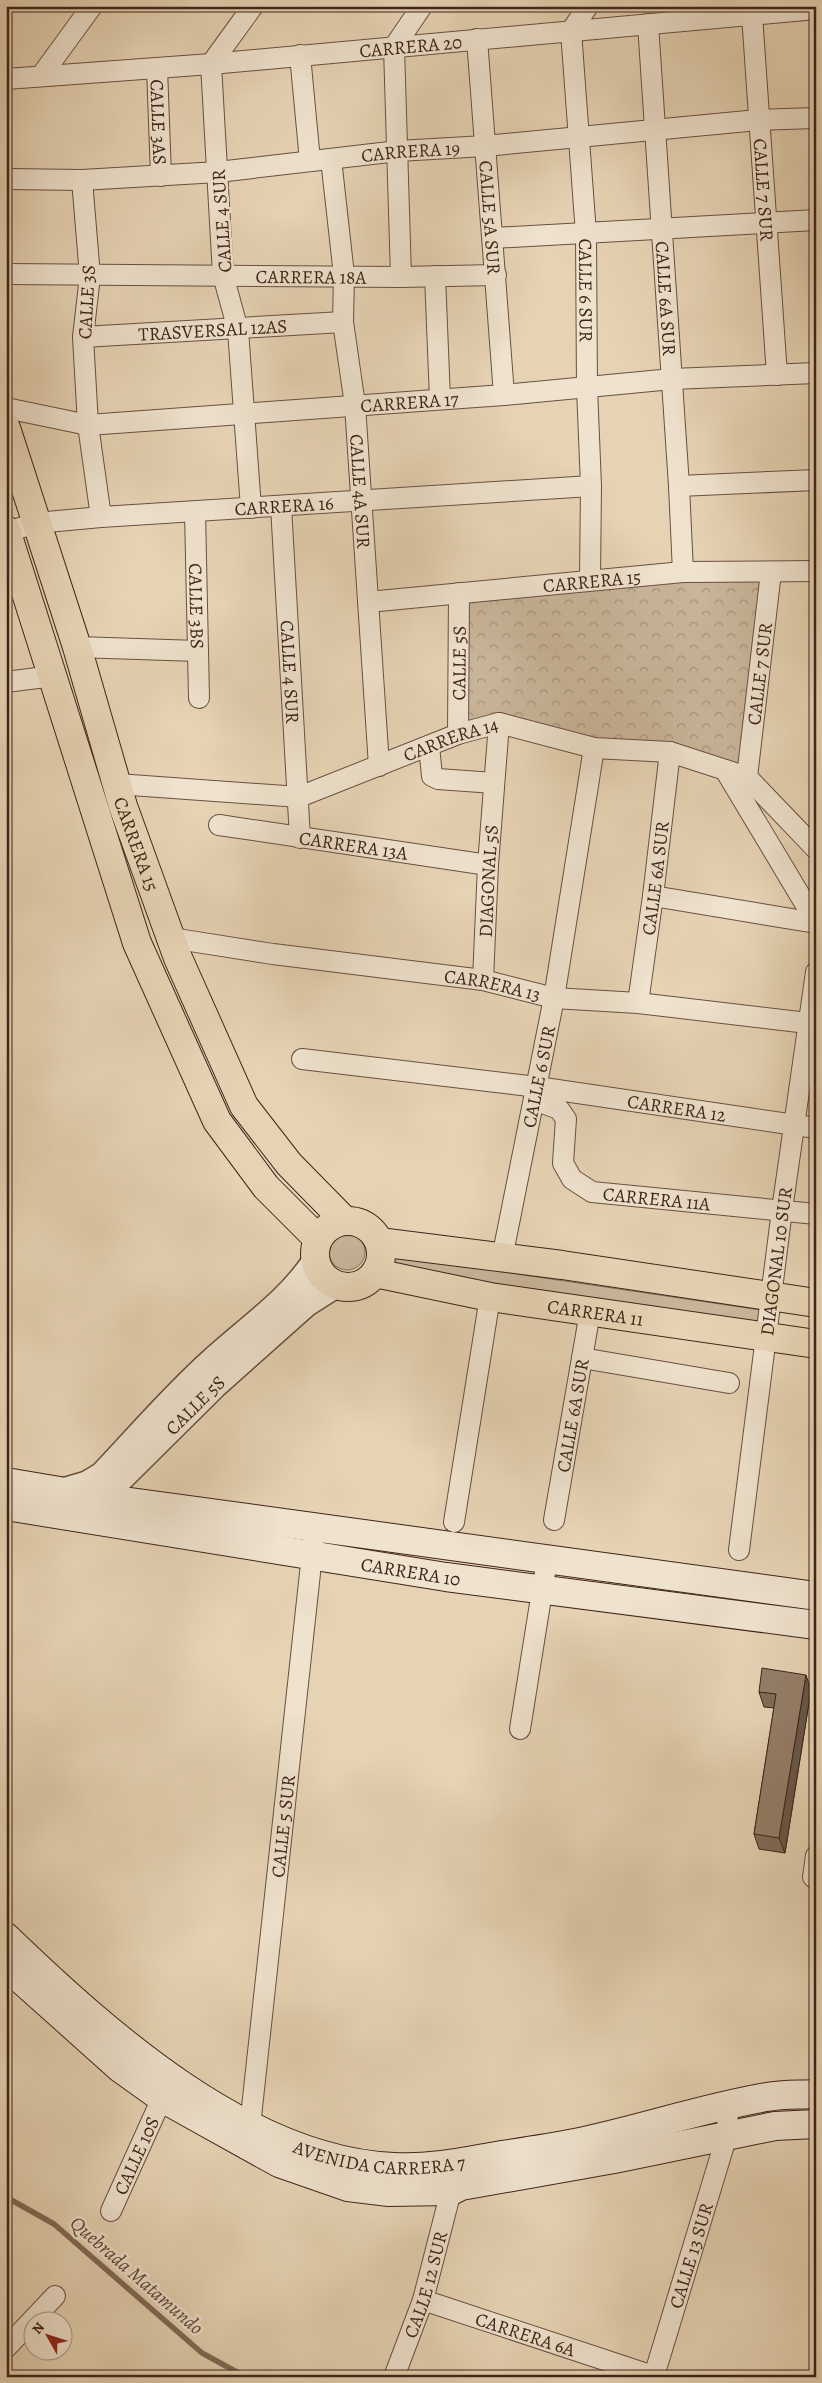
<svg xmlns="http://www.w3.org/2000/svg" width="822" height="2383" viewBox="0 0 822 2383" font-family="Alegreya,serif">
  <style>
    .grass { fill: #c9b59a; stroke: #846d5a }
    .park { fill: url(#park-crowns); stroke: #846d5a }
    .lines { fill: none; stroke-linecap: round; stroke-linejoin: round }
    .stream { stroke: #816a56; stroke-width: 5.5 }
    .minor-casing { stroke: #685040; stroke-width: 22 }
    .tertiary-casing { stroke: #685040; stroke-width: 28 }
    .secondary-casing { stroke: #3e2519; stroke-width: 30 }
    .primary-casing { stroke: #3e2519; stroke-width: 30 }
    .minor { stroke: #efe2ce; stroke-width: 20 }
    .tertiary { stroke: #efe2ce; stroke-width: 25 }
    .secondary { stroke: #efe2ce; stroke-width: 28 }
    .primary { stroke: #e6d3b4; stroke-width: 28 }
    .wall { fill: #806d5b; stroke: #3e2519 }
    .shaded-wall { fill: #68594a; stroke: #3e2519 }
    .building { fill: #957f6a; stroke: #3e2519 }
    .labels { text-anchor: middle; stroke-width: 5; stroke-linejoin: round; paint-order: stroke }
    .street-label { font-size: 19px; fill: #3e2519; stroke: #efe2ce }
    .water-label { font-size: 20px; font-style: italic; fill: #5f4838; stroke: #efe2ce }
  </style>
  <defs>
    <pattern id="park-crowns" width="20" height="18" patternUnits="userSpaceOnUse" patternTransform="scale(1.25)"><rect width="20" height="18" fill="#c9b59a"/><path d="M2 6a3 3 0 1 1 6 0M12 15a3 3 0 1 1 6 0" fill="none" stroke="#a5937d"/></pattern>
  </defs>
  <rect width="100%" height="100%" fill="#e6d3b4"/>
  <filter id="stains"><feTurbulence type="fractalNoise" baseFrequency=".004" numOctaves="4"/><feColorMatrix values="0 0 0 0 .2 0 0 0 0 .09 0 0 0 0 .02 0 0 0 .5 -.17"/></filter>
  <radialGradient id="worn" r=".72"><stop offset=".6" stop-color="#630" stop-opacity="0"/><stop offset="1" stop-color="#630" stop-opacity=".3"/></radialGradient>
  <path class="grass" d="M329 1252a18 18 0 1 1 36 0a18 18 0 1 1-36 0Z
    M 389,1254 L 395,1256 L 761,1310 L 759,1323 L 393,1268 L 387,1265 Z"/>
  <path class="park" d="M 771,572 L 747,777 L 499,723 L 458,734 L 459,593 Z"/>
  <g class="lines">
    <path class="stream" d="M 6,2197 L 54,2224 L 202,2353 L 246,2377"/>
    <defs>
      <g id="minor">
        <path id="s1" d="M 588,6 L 571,31 L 586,234 L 587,388 L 591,486 L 590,580"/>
        <path id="s2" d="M 758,6 L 752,15 L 777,375"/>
        <path id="s3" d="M 648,24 L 679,486 L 683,572"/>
        <path id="s4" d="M 477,39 L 504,395"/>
        <path d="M 300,55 L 310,161"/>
        <path id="s5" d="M 157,68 L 161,176"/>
        <path d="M 41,76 L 92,6"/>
        <path id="s6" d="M 6,79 L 211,64 L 816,9"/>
        <path id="s7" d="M 331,159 L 344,275 L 343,322 L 355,405 L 379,766"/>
        <path id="s8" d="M 6,179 L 82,180 L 218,172 L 398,151 L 485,146 L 758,120 L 816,118"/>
        <path d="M 82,180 L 90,276 L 83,337 L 88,425 L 101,517"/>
        <path d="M 493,238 L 816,220"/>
        <path id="s9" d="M 6,274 L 401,277 L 496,275"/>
        <path d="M 435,276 L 440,399"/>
        <path d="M 401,277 L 394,47 L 422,6"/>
        <path id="s10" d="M 83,337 L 343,322"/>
        <path id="s11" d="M 6,408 L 88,425 L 504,395 L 672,379 L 816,373"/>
        <path d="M 679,486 L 816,480"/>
        <path id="s12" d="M 281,506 L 300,838"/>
        <path d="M 251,508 L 238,330 L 223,275 L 211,64 L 253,6"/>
        <path id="s13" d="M 195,512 L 199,698"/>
        <path id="s14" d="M 7,532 L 36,523 L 101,517 L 591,486"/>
        <path id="s15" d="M 368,602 L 683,572 L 816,571"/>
        <path d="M 77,647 L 198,651"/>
        <path d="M 6,682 L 53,676"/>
        <path id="s16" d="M 458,734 L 459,593"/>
        <path d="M 429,746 L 432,776 L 438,779 L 494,783"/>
        <path d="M 725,770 L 816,922"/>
        <path id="s17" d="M 747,777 L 771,572"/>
        <path id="s18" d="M 117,784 L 299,797 L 458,734 L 499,723 L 594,748 L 670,752 L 747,777 L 816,849"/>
        <path id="s19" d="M 219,825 L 488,865"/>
        <path d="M 653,896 L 816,923"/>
        <path id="s20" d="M 171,938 L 273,954 L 483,980 L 554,998 L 638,1003 L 816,1024"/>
        <path id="s21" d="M 483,980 L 488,865 L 499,723"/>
        <path id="s22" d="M 638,1003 L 653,896 L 670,752"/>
        <path id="s23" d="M 302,1059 L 537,1087 L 816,1128"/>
        <path id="s24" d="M 534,1100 L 559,1109 L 566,1119 L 563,1163 L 572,1179 L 592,1192 L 816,1214"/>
        <path id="s25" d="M 502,1258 L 554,998 L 594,748"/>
        <path d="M 582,1358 L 729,1383"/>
        <path id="s26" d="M 554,1520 L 590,1312"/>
        <path d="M 454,1522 L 490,1297"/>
        <path id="s27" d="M 739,1550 L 782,1210 L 816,972"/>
        <path d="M 520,1729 L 547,1560"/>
        <path d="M 816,1856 L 813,1877 L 816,1878"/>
        <path id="s28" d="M 247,2138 L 250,2126 L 315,1527"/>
        <path id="s29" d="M 111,2211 L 162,2098"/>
        <path id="s30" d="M 423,2300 L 656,2377"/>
        <path d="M 6,2348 L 55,2296"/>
        <path id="s31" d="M 654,2376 L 727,2135 L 728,2106"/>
        <path id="s32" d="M 394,2377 L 423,2300 L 451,2191 L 450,2178"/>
      </g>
      <g id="tertiary">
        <path d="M 60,1492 L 87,1484 L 102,1475 C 138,1437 173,1396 212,1361 C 248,1328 289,1301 315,1261"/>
        <path id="s33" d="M 87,1507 L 101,1498 L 214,1386 L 306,1304 L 336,1285"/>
      </g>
      <g id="secondary">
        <path d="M 6,1482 L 101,1498 L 816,1596"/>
        <path id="s34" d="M 6,1506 L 446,1577 L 816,1625"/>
        <path id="s35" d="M 6,1937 C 107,2034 248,2161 394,2167 C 429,2169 462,2162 496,2156 C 522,2152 549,2148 575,2143 C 639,2130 702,2108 767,2097 C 782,2094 800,2095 816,2094"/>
        <path d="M 6,1966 L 120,2068 L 162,2098 L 279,2163 L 348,2187 L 389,2192 L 451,2191 L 461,2186 L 614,2159 L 775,2126 L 816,2124"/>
      </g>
      <g id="primary">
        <path id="s36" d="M 6,428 L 77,647 L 123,806 L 178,958 L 244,1106 L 289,1164 L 345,1221"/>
        <path d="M 6,530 L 137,943 L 217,1121 L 266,1187 L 318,1239"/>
        <circle cx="348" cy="1254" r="33"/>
        <path d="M 379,1242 L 562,1265 L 816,1303"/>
        <path id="s37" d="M 375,1273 L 490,1297 L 816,1344"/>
      </g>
    </defs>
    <use href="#minor" class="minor-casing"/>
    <use href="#tertiary" class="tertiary-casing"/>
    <use href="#secondary" class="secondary-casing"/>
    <use href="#primary" class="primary-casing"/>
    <use href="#minor" class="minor"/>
    <use href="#tertiary" class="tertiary"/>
    <use href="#secondary" class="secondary"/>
    <use href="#primary" class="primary"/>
  </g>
  <path class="wall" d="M 811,1690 L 785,1853 L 759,1849 L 754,1834 L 774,1708 L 764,1707 L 759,1692 Z"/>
  <path class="shaded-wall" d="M 806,1675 L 811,1690 L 785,1853 L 779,1838 Z"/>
  <path class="building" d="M 762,1668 L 806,1675 L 779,1838 L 754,1834 L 776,1694 L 759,1692 Z"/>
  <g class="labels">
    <g class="street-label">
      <text dy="7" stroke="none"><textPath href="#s6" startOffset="406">CARRERA 20</textPath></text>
      <text dy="7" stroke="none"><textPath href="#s5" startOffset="54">CALLE 3AS</textPath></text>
      <text dy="7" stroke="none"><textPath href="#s8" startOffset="406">CARRERA 19</textPath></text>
      <text dy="7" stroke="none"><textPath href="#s2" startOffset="186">CALLE 7 SUR</textPath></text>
      <text dy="7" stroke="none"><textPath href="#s4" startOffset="179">CALLE 5A SUR</textPath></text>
      <text transform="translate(221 221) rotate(-94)" y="7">CALLE 4 SUR</text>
      <text dy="7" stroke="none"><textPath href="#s9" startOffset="305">CARRERA 18A</textPath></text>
      <text dy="7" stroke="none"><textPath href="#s1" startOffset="290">CALLE 6 SUR</textPath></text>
      <text dy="7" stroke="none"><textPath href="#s3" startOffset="275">CALLE 6A SUR</textPath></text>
      <text transform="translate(86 302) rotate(-87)" y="7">CALLE 3S</text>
      <text dy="7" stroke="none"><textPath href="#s10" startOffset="130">TRASVERSAL 12AS</textPath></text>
      <text dy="7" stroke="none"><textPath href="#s11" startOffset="406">CARRERA 17</textPath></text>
      <text dy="7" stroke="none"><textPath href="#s7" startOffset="334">CALLE 4A SUR</textPath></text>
      <text dy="7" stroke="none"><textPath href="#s14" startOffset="279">CARRERA 16</textPath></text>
      <text dy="7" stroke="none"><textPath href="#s15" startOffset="225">CARRERA 15</textPath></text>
      <text dy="7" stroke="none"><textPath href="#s13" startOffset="94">CALLE 3BS</textPath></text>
      <text dy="7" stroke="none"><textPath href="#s16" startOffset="71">CALLE 5S</textPath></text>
      <text dy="7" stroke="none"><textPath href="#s12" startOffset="166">CALLE 4 SUR</textPath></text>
      <text dy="7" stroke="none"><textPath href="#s17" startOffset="104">CALLE 7 SUR</textPath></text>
      <text dy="7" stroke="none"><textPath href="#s18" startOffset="345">CARRERA 14</textPath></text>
      <text dy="7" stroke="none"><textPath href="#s36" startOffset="436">CARRERA 15</textPath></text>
      <text dy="7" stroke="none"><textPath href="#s19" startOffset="136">CARRERA 13A</textPath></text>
      <text dy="7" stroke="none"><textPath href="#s22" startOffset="126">CALLE 6A SUR</textPath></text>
      <text dy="7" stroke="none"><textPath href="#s21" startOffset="99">DIAGONAL 5S</textPath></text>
      <text dy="7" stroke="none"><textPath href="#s20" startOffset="325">CARRERA 13</textPath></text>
      <text dy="7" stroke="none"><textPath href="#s25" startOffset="185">CALLE 6 SUR</textPath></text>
      <text dy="7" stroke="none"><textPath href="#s23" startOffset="378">CARRERA 12</textPath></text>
      <text dy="7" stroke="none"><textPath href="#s24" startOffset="190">CARRERA 11A</textPath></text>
      <text dy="7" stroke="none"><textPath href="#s27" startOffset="291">DIAGONAL 10 SUR</textPath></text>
      <text dy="7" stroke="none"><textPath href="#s37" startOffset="224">CARRERA 11</textPath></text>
      <text dy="7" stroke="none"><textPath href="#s33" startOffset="149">CALLE 5S</textPath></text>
      <text dy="7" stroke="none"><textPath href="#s26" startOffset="106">CALLE 6A SUR</textPath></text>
      <text dy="7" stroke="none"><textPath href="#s34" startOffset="410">CARRERA 10</textPath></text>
      <text dy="7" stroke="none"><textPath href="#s28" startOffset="314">CALLE 5 SUR</textPath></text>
      <text dy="7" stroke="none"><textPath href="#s35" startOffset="445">AVENIDA CARRERA 7</textPath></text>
      <text dy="7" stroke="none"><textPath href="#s29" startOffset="61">CALLE 10S</textPath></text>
      <text dy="7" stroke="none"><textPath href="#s31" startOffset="126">CALLE 13 SUR</textPath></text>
      <text dy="7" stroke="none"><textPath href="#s32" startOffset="98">CALLE 12 SUR</textPath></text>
      <text dy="7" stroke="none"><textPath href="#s30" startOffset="108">CARRERA 6A</textPath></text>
    </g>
    <g class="water-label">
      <text transform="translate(137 2275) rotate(41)" y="7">Quebrada Matamundo</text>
    </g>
  </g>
  <rect width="822" height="2383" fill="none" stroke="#e6d3b4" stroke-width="25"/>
  <rect x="8" y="8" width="807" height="2368" fill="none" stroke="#3e2519" stroke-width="2.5"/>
  <rect x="12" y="12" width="797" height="2358" fill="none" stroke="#3e2519"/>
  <g transform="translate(48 2336) rotate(309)"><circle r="24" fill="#efe2ce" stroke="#a89686"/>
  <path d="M0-4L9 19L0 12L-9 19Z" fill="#8f2418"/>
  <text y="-8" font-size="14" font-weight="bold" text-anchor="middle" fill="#3e2519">N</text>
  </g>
  <rect width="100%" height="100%" filter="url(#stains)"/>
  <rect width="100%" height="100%" fill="url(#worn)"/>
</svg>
